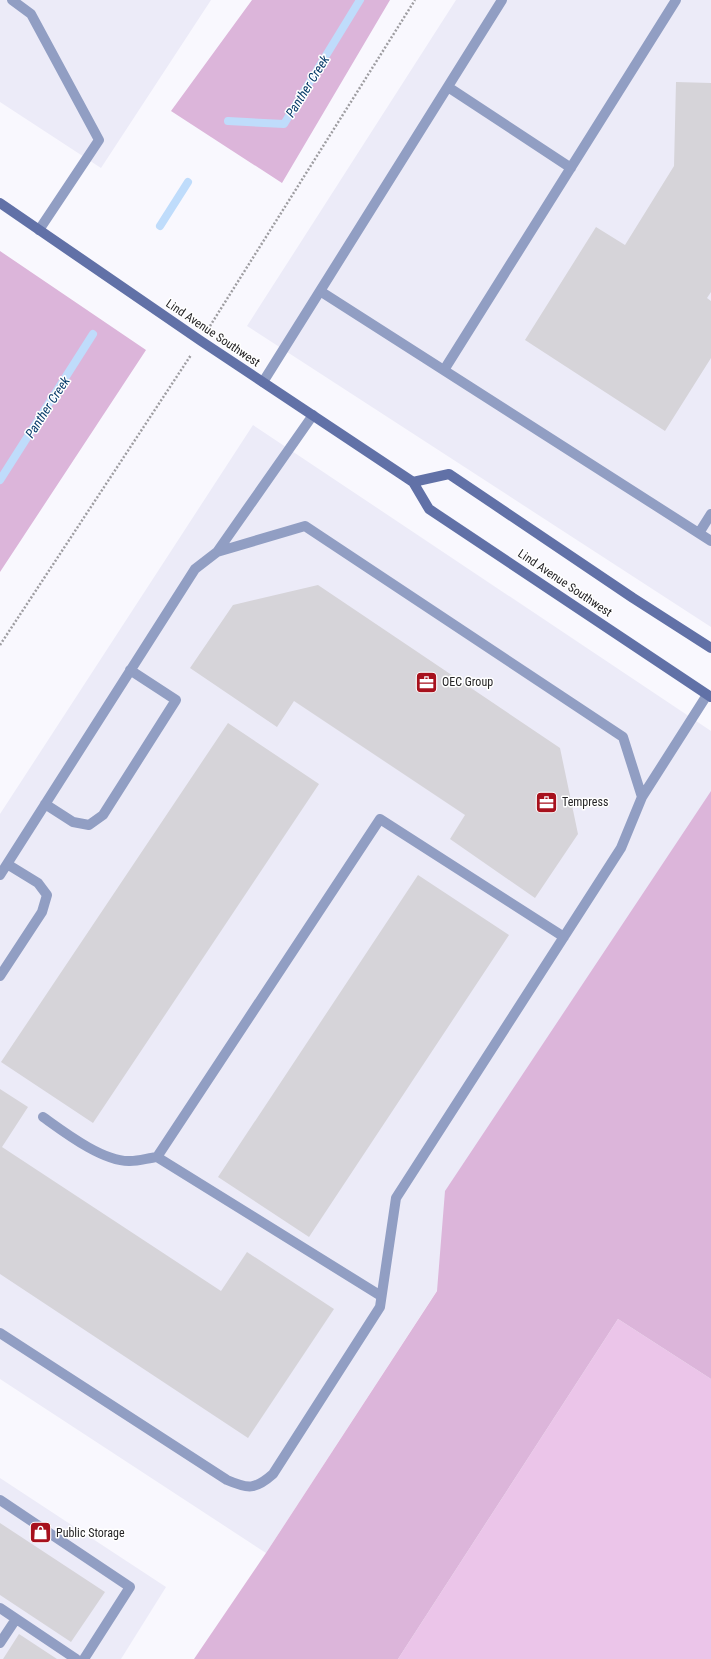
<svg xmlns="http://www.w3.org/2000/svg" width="711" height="1659" viewBox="0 0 711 1659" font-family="'Roboto Condensed',sans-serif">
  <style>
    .built { fill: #ecebf8 }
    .green { fill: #ebc5e9 }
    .forest { fill: #dcb5da }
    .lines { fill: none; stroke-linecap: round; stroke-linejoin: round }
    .stream { stroke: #bfdcfb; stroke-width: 8 }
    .building { fill: #d6d4d9 }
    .path { stroke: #9e9da1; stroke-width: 2.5; stroke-dasharray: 2 2; stroke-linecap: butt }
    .service { stroke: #919ec3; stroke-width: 10 }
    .secondary { stroke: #6171a7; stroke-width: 10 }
    .labels { text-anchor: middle; stroke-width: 3; stroke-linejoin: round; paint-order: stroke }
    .street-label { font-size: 12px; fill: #262527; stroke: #fff }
    .poi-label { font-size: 12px; fill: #262527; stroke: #fff; text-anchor: start }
    .water-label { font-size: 13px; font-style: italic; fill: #083c6b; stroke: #fff }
  </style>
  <rect width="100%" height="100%" fill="#f9f8fe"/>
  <path class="built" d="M 0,0 L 211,0 L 101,168 L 0,102 Z
    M 456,0 L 711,0 L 711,627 L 247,326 Z
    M 253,425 L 711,731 L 711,870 L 266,1553 L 0,1379 L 0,814 Z
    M 0,1478 L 166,1587 L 121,1659 L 0,1659 Z"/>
  <path class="green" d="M 618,1319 L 711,1379 L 711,1659 L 398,1659 Z"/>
  <path class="forest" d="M 252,0 L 390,0 L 282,183 L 171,111 Z
    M 0,251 L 146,350 L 0,572 Z
    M 711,791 L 711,1379 L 618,1319 L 398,1659 L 194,1659 L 266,1553 L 437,1291 L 445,1191 Z"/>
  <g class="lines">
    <path class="stream" d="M 228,121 L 284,124 L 360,0
      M 160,226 L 188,182
      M 0,480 L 93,334"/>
  </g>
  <path class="building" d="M 676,82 L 711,83 L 711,292 L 707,298 L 711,301 L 711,358 L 665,431 L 525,340 L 596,227 L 625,245 L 674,166 Z
    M 318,585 L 560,748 L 578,834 L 535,898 L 450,839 L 465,815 L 294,701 L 277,727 L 190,668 L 233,605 Z
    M 228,723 L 319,784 L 93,1123 L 1,1062 Z
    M 418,875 L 509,935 L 309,1237 L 218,1177 Z
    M 0,1089 L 28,1107 L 2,1147 L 221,1291 L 247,1252 L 334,1309 L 248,1438 L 0,1274 Z
    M 0,1523 L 105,1592 L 71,1642 L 0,1595 Z
    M 19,1634 L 57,1659 L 3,1659 Z"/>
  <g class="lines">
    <path class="path" d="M 210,326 L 415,0
      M 0,645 L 191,355"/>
    <path class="service" d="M 12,0 L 31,14 L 99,140 L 39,230
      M 448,87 L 571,168
      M 320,291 L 502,0
      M 444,370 L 676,0
      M 263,382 L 320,291 L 711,541
      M 699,533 L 711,514
      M 217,552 L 305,526 L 623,737 L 642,797
      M 45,804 L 73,822 L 89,825 L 103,815 L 176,700 L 130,670
      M 0,875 L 195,569 L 217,552 L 313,415
      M 0,976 L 42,912 L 47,895 L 38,883 L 7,864
      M 43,1117 C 64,1132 103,1162 130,1161 C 139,1161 148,1158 157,1157
      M 381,1296 L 157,1157 L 380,819 L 564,937
      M 0,1333 L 227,1480 C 248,1489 255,1490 273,1474 L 380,1307 L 396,1198 L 621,848 L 642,797 L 707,695
      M 0,1500 L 130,1587 L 84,1659
      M 0,1608 L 76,1659
      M 0,1643 L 16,1619"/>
    <path class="secondary" d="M 0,203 L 201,341 L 413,482 L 429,509 L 711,697
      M 413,482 L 449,474 L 633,598 L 711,648"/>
  </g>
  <defs>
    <symbol id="office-square" viewBox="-11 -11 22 22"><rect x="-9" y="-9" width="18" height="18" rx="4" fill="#a7111d" stroke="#fff"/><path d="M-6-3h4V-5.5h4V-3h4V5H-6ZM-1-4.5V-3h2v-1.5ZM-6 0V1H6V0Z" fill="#fff"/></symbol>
    <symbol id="shop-square" viewBox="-11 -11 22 22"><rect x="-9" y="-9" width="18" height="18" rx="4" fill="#a7111d" stroke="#fff"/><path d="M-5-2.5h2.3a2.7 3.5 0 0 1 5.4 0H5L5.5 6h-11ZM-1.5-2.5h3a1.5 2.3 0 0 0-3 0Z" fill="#fff"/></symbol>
  </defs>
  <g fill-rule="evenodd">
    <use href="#office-square" x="414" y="670" width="25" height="25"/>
    <use href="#office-square" x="534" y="790" width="25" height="25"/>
    <use href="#shop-square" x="28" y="1520" width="25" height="25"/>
  </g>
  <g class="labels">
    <g class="street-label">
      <text transform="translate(213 333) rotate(34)" y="4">Lind Avenue Southwest</text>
      <text transform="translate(565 583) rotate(34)" y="4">Lind Avenue Southwest</text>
    </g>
    <g class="poi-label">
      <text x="442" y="686">OEC Group</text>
      <text x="562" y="806">Tempress</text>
      <text x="56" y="1537">Public Storage</text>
    </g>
    <g class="water-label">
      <text transform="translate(307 86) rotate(-58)" y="5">Panther Creek</text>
      <text transform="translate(47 407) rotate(-57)" y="5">Panther Creek</text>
    </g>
  </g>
</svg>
